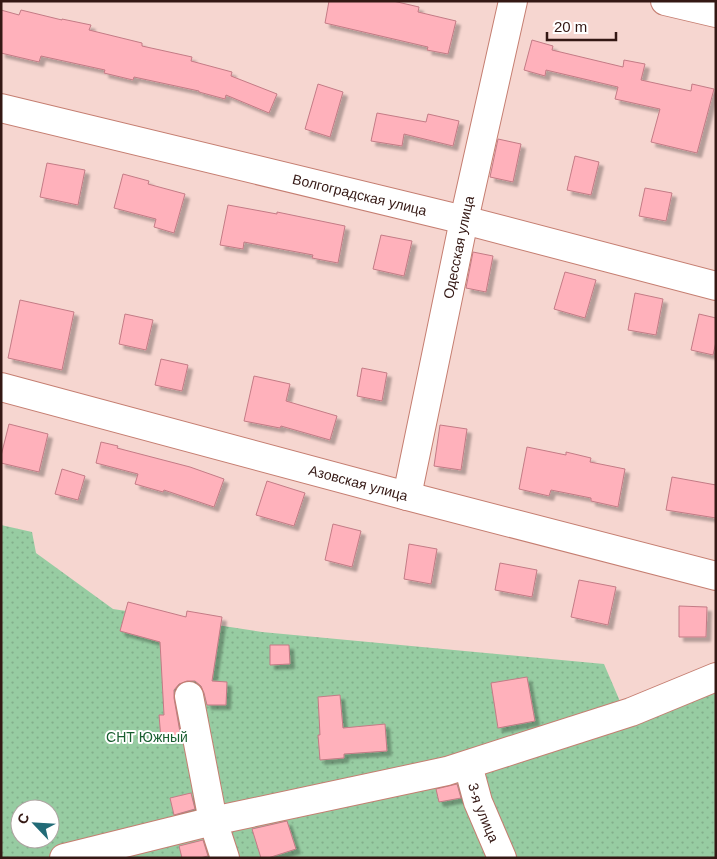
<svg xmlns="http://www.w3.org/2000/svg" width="717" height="859" viewBox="0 0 717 859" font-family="Arial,sans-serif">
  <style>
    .grass { fill: url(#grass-dots); fill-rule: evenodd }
    .building { fill: #ffb1bb; stroke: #c37b85; filter: url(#shadow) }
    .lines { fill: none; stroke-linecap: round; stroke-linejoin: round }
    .minor-casing { stroke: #c57e71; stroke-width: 30 }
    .minor { stroke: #fff; stroke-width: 28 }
    .labels { text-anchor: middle; stroke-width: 4; stroke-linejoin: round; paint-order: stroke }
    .street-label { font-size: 14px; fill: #341814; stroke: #fff }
    .park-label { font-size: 14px; fill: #195e30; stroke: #fff }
  </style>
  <defs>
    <pattern id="grass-dots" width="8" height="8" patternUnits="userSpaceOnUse" patternTransform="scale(1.25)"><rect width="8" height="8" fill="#97cca2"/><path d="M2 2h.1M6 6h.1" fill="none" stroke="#83ae8b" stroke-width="1.8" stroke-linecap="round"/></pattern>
    <filter id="shadow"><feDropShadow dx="4.5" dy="4.5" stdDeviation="1" flood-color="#0004"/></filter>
  </defs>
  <rect width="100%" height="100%" fill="#f6d6d0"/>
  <path class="grass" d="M 1,525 L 32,532 L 36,553 L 113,609 L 262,632 L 604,664 L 622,706 L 716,675 L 716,858 L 1,858 ZM 20,809 L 50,809 L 50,839 L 20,839 Z"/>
  <path class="building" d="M 329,1 L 393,1 L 419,7 L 418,12 L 456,21 L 448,54 L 427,50 L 428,47 L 325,23 Z
    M 1,10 L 19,15 L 21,10 L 62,20 L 62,19 L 91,25 L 89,30 L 142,43 L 142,46 L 192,57 L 191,61 L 232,72 L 231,76 L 277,94 L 269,113 L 226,95 L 225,99 L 199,92 L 199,91 L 134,77 L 133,80 L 104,73 L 105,70 L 41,56 L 39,62 L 1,53 Z
    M 532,40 L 553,46 L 552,50 L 623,67 L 624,60 L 645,64 L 641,80 L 691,91 L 692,84 L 714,89 L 697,153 L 651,142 L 660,109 L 615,99 L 618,87 L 546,70 L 545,76 L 524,70 Z
    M 318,84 L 343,92 L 330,137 L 305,129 Z
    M 377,113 L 426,122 L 428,114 L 459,121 L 453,146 L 404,134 L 402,146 L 371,141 Z
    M 498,139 L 521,144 L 513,182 L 490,177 Z
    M 575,156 L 599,162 L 591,195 L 567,190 Z
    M 47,163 L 85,170 L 78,205 L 40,197 Z
    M 123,174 L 149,181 L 148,184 L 185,194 L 174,233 L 154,227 L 156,219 L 114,208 Z
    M 645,188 L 672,193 L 666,221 L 639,216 Z
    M 228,205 L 277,214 L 277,212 L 345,226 L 338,263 L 312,258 L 313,255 L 244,242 L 243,249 L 220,245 Z
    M 381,235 L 412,241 L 404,276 L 373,269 Z
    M 473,252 L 493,256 L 486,292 L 466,288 Z
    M 565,272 L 596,280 L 585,318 L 554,309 Z
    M 635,293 L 663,299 L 656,335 L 628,330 Z
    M 20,300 L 74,312 L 62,370 L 8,358 Z
    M 125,314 L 153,320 L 146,350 L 119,344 Z
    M 699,314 L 716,318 L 716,342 L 713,355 L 691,350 Z
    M 161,359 L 188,365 L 182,391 L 155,385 Z
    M 362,368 L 387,373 L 382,401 L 357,396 Z
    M 254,376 L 290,384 L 286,401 L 337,416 L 330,440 L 281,426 L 280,428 L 244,421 Z
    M 9,424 L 48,434 L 39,472 L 1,463 L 1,456 Z
    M 440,425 L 467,429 L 461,470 L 434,466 Z
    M 101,442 L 118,446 L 117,448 L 190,467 L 224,479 L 214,507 L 164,490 L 163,492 L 135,484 L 138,474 L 96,463 Z
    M 527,447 L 566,455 L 566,452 L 591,458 L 590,462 L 625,469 L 618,507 L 591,501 L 591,498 L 551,490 L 549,496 L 519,489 Z
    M 62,469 L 85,476 L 78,500 L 55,494 Z
    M 672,477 L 716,485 L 716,518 L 666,510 Z
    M 267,481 L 305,493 L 294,526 L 256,515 Z
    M 333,524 L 361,531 L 352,567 L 325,560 Z
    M 409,544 L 437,549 L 431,584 L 404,579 Z
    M 500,563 L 537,570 L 532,597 L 495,590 Z
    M 579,580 L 616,587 L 608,625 L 571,617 Z
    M 128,602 L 186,617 L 187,611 L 222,617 L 212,681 L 227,682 L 226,705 L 207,705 L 204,693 L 201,686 L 195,681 L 187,681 L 179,684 L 174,690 L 174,698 L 181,738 L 161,739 L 159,715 L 164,715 L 160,642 L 120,631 Z
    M 679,606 L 707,607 L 706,637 L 679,637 Z
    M 270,645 L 289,645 L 290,664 L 270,665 Z
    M 527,677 L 535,721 L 498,728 L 491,683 Z
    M 340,695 L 343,728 L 385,724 L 387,751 L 344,754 L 344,758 L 320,760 L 318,735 L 320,735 L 318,697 Z
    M 457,784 L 461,798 L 439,802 L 436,789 Z
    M 191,793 L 195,809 L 174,815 L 170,798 Z
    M 287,821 L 296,849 L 268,858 L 261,858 L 252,829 Z
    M 203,840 L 208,856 L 200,858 L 182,858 L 179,846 Z"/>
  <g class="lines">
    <defs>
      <g id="minor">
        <path d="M 665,1 L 716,13"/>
        <path id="s1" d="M 1,108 L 464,220 L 716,286"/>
        <path id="s2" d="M 1,387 L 407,496 L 716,576"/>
        <path id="s3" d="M 407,496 L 464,220 L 513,1"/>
        <path d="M 189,696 L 213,821 L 225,858"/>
        <path id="s4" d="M 468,765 L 478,802 L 502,858"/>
        <path d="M 64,858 L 213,821 L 447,771 L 631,712 L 716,677"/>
      </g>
    </defs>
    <use href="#minor" class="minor-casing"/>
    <use href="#minor" class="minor"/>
  </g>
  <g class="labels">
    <g class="street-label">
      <text dy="5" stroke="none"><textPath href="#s1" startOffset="369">Волгоградская улица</textPath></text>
      <text dy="5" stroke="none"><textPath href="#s3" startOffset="254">Одесская улица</textPath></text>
      <text dy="5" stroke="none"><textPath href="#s2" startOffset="370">Азовская улица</textPath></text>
      <text dy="5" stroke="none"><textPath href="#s4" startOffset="50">3-я улица</textPath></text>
    </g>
    <g class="park-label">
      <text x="147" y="742">СНТ Южный</text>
    </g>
  </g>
  <rect width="717" height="859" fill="none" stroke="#341814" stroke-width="5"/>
  <g transform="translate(35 824) rotate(295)"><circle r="24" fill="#ffffff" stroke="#aea3a1"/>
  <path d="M0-4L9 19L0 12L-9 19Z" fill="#226b77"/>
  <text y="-8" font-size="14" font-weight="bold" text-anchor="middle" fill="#341814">С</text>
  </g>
  <path d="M547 32v8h69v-8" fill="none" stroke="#341814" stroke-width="2.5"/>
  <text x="554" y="32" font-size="15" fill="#341814" stroke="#ffffff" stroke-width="4" paint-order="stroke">20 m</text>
</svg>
